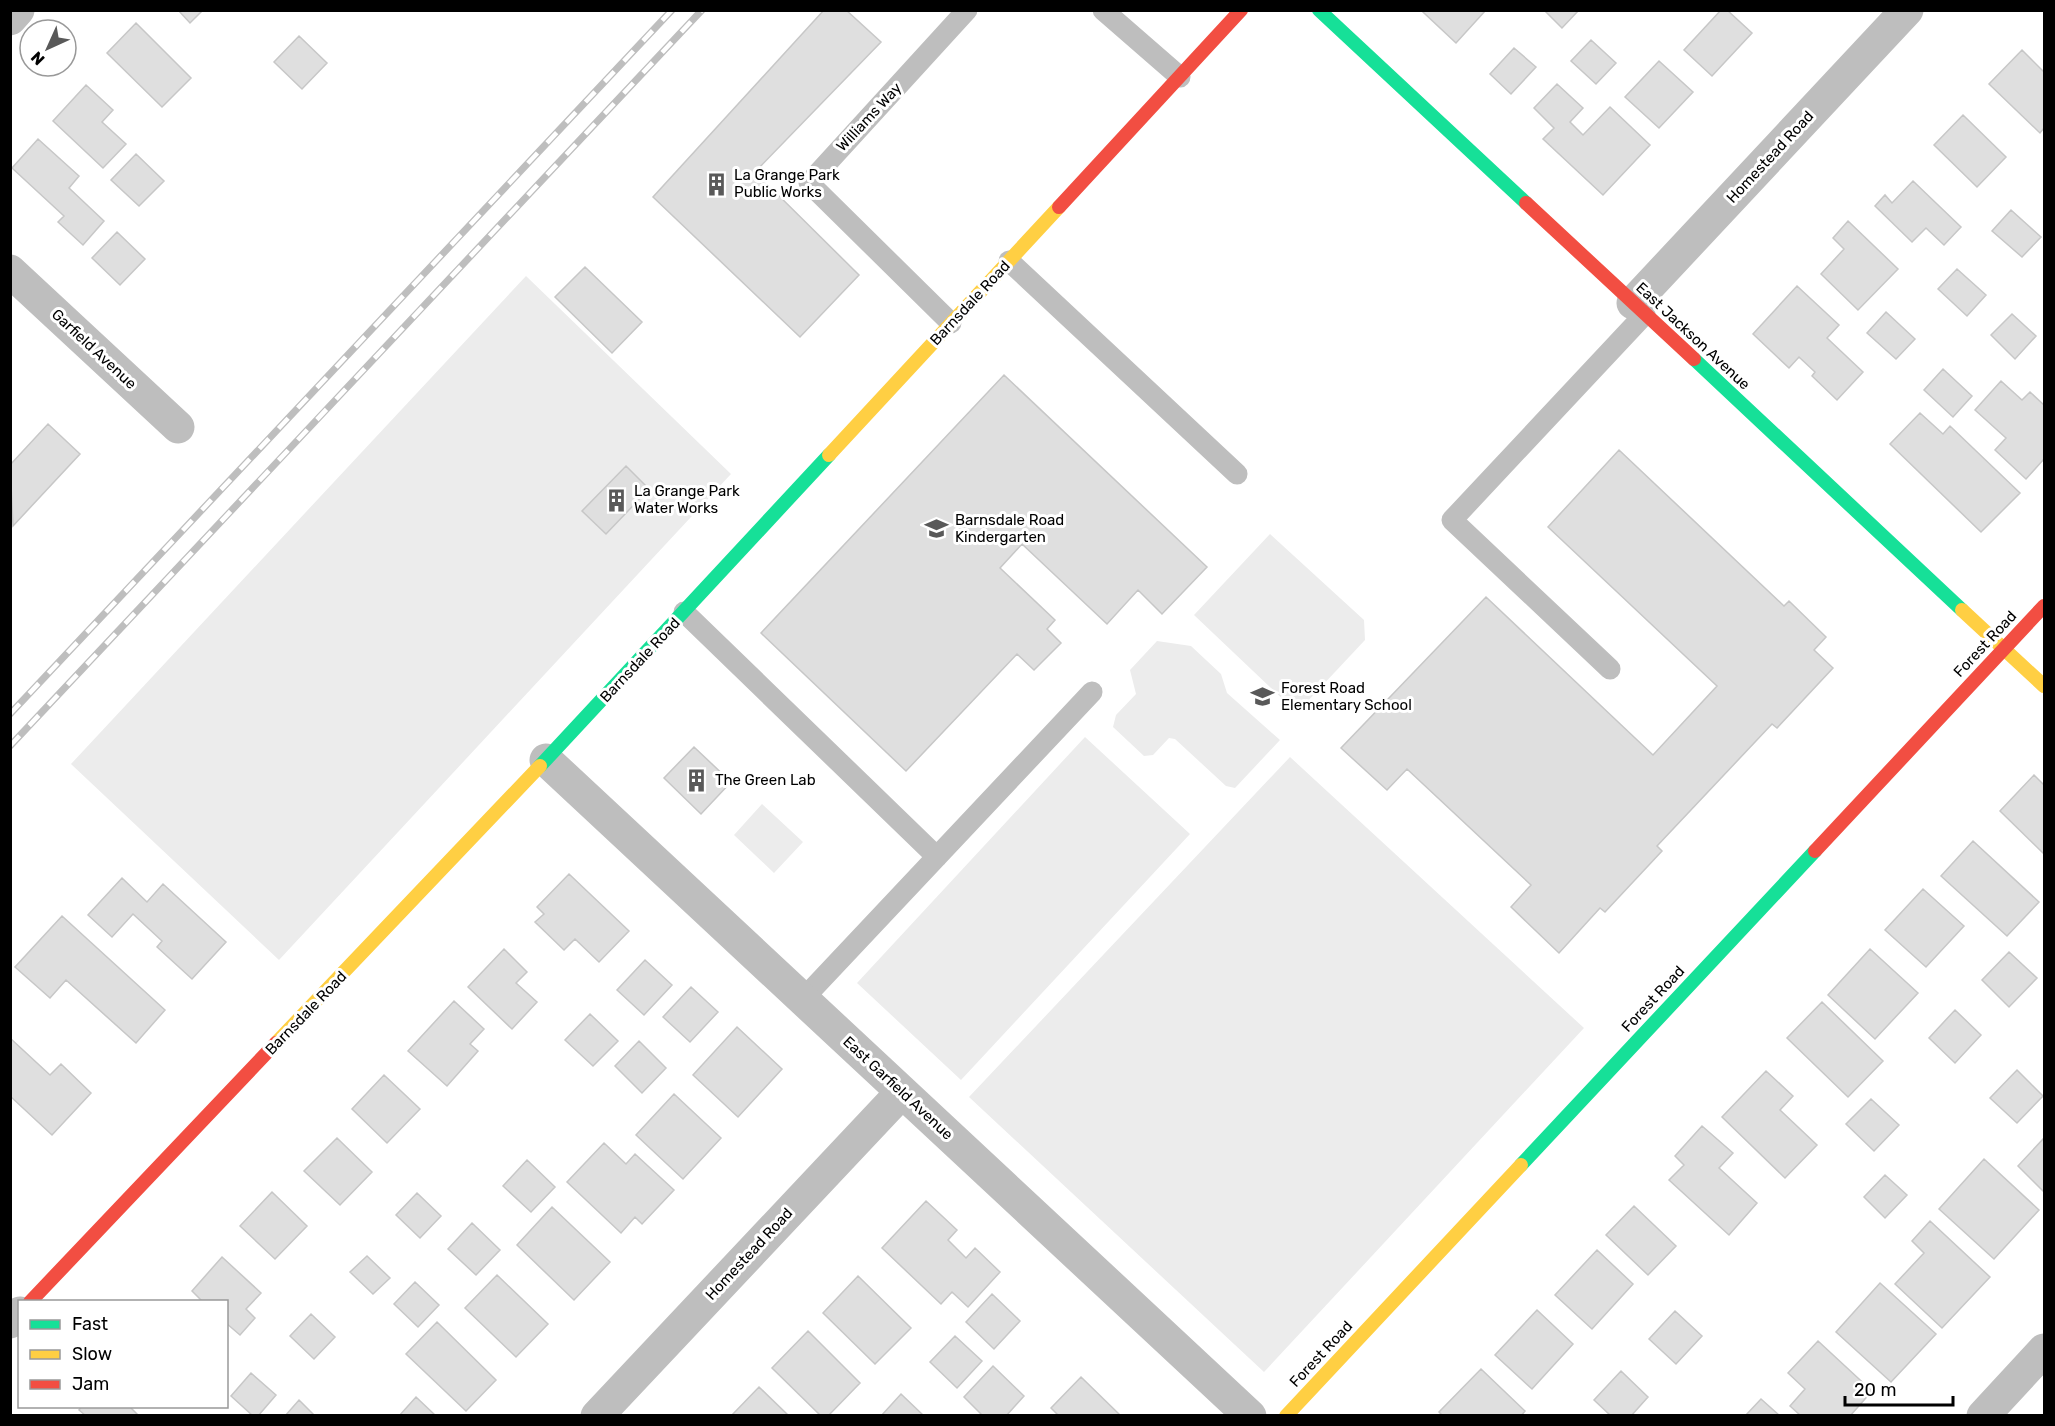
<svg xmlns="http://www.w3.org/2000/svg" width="2055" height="1426" viewBox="0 0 2055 1426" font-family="Rubik,sans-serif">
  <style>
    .green { fill: #ececec }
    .building { fill: #dfdfdf; stroke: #c7c7c7; stroke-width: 1.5 }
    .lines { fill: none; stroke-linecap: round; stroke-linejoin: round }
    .lane { stroke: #bebebe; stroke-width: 21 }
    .street { stroke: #bebebe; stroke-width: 33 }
    .fast { stroke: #16e098; stroke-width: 14 }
    .slow { stroke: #ffcf43; stroke-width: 14 }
    .jam { stroke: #f24e42; stroke-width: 14 }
    .rail-casing { stroke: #bebebe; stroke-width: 7 }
    .rail { stroke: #fff; stroke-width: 4.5; stroke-dasharray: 14; stroke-linecap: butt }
    .labels { text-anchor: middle; stroke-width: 6; stroke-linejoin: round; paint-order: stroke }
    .street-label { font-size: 15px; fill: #000; stroke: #fff }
    .poi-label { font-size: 15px; fill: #000; stroke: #fff; text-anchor: start }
  </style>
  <rect width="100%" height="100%" fill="#fff"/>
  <path class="green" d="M 526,276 L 731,474 L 279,960 L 71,764 Z
    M 1270,534 L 1364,620 L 1365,640 L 1305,704 L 1289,705 L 1194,615 Z
    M 1157,641 L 1191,646 L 1221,674 L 1227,693 L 1280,740 L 1235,788 L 1226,786 L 1175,739 L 1169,738 L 1153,755 L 1144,756 L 1113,727 L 1116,715 L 1136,694 L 1130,670 Z
    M 1085,737 L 1190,834 L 961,1080 L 857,983 Z
    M 1290,757 L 1584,1028 L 1264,1372 L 969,1097 Z
    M 762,804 L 803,842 L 774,873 L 734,835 Z"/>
  <path class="building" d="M 178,10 L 203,10 L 190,23 Z
    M 824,10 L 846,10 L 881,42 L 755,172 L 859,275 L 800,337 L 653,197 Z
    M 1424,10 L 1486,10 L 1456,43 L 1423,12 Z
    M 1544,10 L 1579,10 L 1562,28 Z
    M 1721,10 L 1727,10 L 1752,33 L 1712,76 L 1684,50 Z
    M 136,23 L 191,78 L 162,107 L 107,53 Z
    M 299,36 L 327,63 L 302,89 L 274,62 Z
    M 1591,40 L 1616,63 L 1596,84 L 1571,61 Z
    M 1514,48 L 1536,67 L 1511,94 L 1490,74 Z
    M 2022,50 L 2044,72 L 2044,128 L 2040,133 L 1989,84 Z
    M 1659,61 L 1693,92 L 1659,128 L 1625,97 Z
    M 1557,84 L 1583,108 L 1570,122 L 1583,135 L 1610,107 L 1650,145 L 1603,195 L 1543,139 L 1554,128 L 1534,108 Z
    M 86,85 L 113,110 L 102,122 L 126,144 L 103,168 L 53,121 Z
    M 1963,115 L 2006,157 L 1977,187 L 1934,145 Z
    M 38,139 L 79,176 L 69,188 L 104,221 L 83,245 L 58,222 L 64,216 L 12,168 Z
    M 136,154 L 164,181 L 139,206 L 111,180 Z
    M 1913,181 L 1961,227 L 1944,245 L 1926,228 L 1912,242 L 1875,206 L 1885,195 L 1892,203 Z
    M 2011,210 L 2041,237 L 2022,257 L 1992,231 Z
    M 1848,221 L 1898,269 L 1858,310 L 1821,274 L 1844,249 L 1833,238 Z
    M 117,232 L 145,259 L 120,285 L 92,258 Z
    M 585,267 L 642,322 L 612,353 L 555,297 Z
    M 1957,269 L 1986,295 L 1967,316 L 1938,289 Z
    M 1797,286 L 1839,325 L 1827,338 L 1863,372 L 1837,400 L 1812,376 L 1815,372 L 1799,357 L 1789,368 L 1753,334 Z
    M 1886,312 L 1915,339 L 1896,359 L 1867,333 Z
    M 2012,314 L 2036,336 L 2015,359 L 1991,335 Z
    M 1943,369 L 1972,396 L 1953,417 L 1924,390 Z
    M 1004,375 L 1207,567 L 1162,614 L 1138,590 L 1107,624 L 1022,544 L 1000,568 L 1055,620 L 1047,629 L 1061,643 L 1034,670 L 1017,654 L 906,771 L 761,633 Z
    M 2001,381 L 2022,400 L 2030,392 L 2044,405 L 2044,459 L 2026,479 L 1995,450 L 2006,438 L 1975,410 Z
    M 1920,413 L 1943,434 L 1950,426 L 2020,493 L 1981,532 L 1890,444 Z
    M 48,424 L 80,454 L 13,526 L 10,465 Z
    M 1619,450 L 1784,606 L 1789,601 L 1826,637 L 1814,650 L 1833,668 L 1777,728 L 1772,724 L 1657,846 L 1662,851 L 1605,912 L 1600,908 L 1559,953 L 1511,907 L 1531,885 L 1407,769 L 1387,790 L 1341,748 L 1486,597 L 1653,755 L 1717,686 L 1548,527 Z
    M 626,466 L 649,489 L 606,534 L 582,511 Z
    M 694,747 L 731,782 L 701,814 L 664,778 Z
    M 2034,775 L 2044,785 L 2044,854 L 2000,811 Z
    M 1973,841 L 2039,902 L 2007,936 L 1941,876 Z
    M 569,874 L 629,931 L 599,962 L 575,939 L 564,950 L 535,922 L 544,914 L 537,907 Z
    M 122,878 L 147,902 L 163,884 L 226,942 L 192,979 L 157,947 L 162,941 L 133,914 L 112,937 L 88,915 Z
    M 1923,889 L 1964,926 L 1926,967 L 1885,930 Z
    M 62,916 L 165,1010 L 136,1043 L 66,980 L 50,998 L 15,967 Z
    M 504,949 L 527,972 L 516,983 L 537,1002 L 512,1029 L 468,987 Z
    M 1870,949 L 1918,993 L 1875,1039 L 1828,995 Z
    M 2009,952 L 2037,978 L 2009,1007 L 1982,980 Z
    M 645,960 L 672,985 L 644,1015 L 617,990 Z
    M 691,987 L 718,1012 L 690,1042 L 663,1017 Z
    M 454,1001 L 484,1029 L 470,1044 L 478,1051 L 447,1086 L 408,1051 Z
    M 1822,1002 L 1883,1061 L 1848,1097 L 1787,1038 Z
    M 1955,1010 L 1981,1035 L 1955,1063 L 1929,1038 Z
    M 590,1014 L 618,1041 L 593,1066 L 565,1040 Z
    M 737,1027 L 782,1069 L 738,1117 L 693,1075 Z
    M 10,1038 L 50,1075 L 61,1064 L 91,1093 L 52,1135 L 10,1096 Z
    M 639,1041 L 666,1068 L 642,1093 L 615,1066 Z
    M 2017,1070 L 2043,1096 L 2017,1123 L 1990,1098 Z
    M 1766,1071 L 1793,1096 L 1780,1110 L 1817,1145 L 1785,1178 L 1722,1117 Z
    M 384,1075 L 420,1109 L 387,1143 L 352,1109 Z
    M 674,1094 L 721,1138 L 683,1179 L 636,1135 Z
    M 1871,1099 L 1899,1125 L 1874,1151 L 1846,1124 Z
    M 1702,1126 L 1733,1153 L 1719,1168 L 1757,1203 L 1729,1235 L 1669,1180 L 1684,1165 L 1675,1156 Z
    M 337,1138 L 372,1172 L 340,1205 L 304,1171 Z
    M 2044,1138 L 2044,1192 L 2018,1166 Z
    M 604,1143 L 626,1164 L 635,1154 L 674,1190 L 642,1224 L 635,1217 L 621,1233 L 567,1182 Z
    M 1984,1159 L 2039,1210 L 1994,1259 L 1939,1209 Z
    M 527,1160 L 555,1187 L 531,1212 L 503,1186 Z
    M 1885,1175 L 1907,1195 L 1885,1218 L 1864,1197 Z
    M 272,1192 L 307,1226 L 275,1259 L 240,1226 Z
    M 417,1193 L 441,1216 L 420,1238 L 396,1215 Z
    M 926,1201 L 957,1230 L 948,1240 L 966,1258 L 975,1248 L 1000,1272 L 968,1307 L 952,1292 L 941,1304 L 882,1248 Z
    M 1634,1206 L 1676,1246 L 1648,1275 L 1606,1235 Z
    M 552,1207 L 610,1262 L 574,1300 L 517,1245 Z
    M 1930,1221 L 1990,1277 L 1942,1328 L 1895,1284 L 1924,1253 L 1912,1241 Z
    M 472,1223 L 500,1250 L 476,1275 L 448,1249 Z
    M 1597,1250 L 1633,1284 L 1592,1329 L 1555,1295 Z
    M 367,1256 L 390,1278 L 373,1294 L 350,1272 Z
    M 222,1257 L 261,1293 L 246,1309 L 255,1318 L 240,1335 L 226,1323 L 226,1302 L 203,1302 L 192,1291 Z
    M 497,1275 L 548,1324 L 516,1357 L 465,1308 Z
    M 858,1276 L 911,1328 L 875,1364 L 823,1313 Z
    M 415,1282 L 439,1305 L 418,1327 L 394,1304 Z
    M 1880,1283 L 1936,1334 L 1891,1382 L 1836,1332 Z
    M 992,1294 L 1020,1321 L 994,1349 L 966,1322 Z
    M 1537,1310 L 1573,1344 L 1532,1389 L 1495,1355 Z
    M 1675,1311 L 1702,1336 L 1676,1364 L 1649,1339 Z
    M 311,1314 L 335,1337 L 314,1359 L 290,1336 Z
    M 437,1322 L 496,1380 L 466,1411 L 406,1354 Z
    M 808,1331 L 860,1383 L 828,1416 L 821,1416 L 772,1368 Z
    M 955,1336 L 982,1361 L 957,1388 L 930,1362 Z
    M 1818,1341 L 1872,1391 L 1850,1416 L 1801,1416 L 1790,1406 L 1805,1389 L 1788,1373 Z
    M 993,1366 L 1024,1396 L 1006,1416 L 983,1416 L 964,1397 Z
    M 1481,1369 L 1525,1411 L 1521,1416 L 1443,1416 L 1439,1412 Z
    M 1621,1371 L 1648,1397 L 1631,1416 L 1611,1416 L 1594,1400 Z
    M 251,1373 L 276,1395 L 258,1416 L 253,1416 L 231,1396 Z
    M 1081,1377 L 1121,1416 L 1059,1416 L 1051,1408 Z
    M 759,1387 L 789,1416 L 731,1416 Z
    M 901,1394 L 924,1416 L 881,1416 Z
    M 416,1397 L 436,1416 L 399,1416 Z
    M 1761,1399 L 1780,1416 L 1745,1416 Z
    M 299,1400 L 315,1416 L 285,1416 Z
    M 82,1406 L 129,1406 L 139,1416 L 86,1416 L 79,1410 Z"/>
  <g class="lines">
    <path class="lane" d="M 1103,10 L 1180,77
      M 1009,261 L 1237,474
      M 951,323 L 809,183 L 967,10
      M 684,612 L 937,857
      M 1610,669 L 1452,520 L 1645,314
      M 803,999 L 1092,692"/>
    <path class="street" d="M 10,19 L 18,10
      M 10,271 L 178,427
      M 1633,303 L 1907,10
      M 546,760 L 1250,1416
      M 10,1322 L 20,1313
      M 597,1416 L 902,1092
      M 1983,1416 L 2044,1350"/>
    <path class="fast" d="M 1319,10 L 1526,203
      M 1694,359 L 1962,610
      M 540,766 L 829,455
      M 1521,1165 L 1815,851"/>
    <path class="slow" d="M 829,455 L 1059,207
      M 1962,610 L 2044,686
      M 276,1043 L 540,766
      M 1286,1416 L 1521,1165"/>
    <path class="jam" d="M 1526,203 L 1694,359
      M 1059,207 L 1241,10
      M 1815,851 L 2044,606
      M 30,1302 L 276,1043"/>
    <defs>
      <path id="rail" d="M 10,714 L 672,10
        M 10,746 L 702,10"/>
    </defs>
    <use href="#rail" class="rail-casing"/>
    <use href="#rail" class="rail"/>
  </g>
  <defs>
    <symbol id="building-bare" viewBox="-9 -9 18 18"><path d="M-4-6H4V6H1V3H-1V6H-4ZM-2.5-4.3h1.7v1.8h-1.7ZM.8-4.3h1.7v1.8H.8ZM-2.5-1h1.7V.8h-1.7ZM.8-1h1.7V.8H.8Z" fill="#595959" stroke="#fff" stroke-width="2.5" paint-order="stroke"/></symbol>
    <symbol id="school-bare" viewBox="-9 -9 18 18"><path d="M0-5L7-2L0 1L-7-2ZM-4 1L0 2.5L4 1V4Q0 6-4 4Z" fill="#595959" stroke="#fff" stroke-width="2.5" paint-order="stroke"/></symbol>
  </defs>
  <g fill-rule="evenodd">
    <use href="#building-bare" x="700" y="168" width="33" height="33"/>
    <use href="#building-bare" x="600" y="484" width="33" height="33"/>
    <use href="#school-bare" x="920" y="512" width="33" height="33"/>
    <use href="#school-bare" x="1246" y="680" width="33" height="33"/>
    <use href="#building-bare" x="680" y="764" width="33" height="33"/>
  </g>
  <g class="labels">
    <g class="street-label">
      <text transform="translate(869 117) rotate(-47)" y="5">Williams Way</text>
      <text transform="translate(1770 157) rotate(-47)" y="5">Homestead Road</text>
      <text transform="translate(970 303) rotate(-47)" y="5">Barnsdale Road</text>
      <text transform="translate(1693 336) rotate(43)" y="5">East Jackson Avenue</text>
      <text transform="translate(94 349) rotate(43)" y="5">Garfield Avenue</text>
      <text transform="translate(1985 644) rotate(-47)" y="5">Forest Road</text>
      <text transform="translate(640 660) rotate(-47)" y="5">Barnsdale Road</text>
      <text transform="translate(1653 999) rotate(-47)" y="5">Forest Road</text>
      <text transform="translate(306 1013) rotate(-46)" y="5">Barnsdale Road</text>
      <text transform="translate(898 1088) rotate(43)" y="5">East Garfield Avenue</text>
      <text transform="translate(749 1254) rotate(-47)" y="5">Homestead Road</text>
      <text transform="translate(1321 1354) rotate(-47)" y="5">Forest Road</text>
    </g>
    <g class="poi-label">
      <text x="734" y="180">La Grange Park<tspan x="734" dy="17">Public Works</tspan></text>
      <text x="634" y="496">La Grange Park<tspan x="634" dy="17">Water Works</tspan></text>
      <text x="955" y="525">Barnsdale Road<tspan x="955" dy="17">Kindergarten</tspan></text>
      <text x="1281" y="693">Forest Road<tspan x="1281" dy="17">Elementary School</tspan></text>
      <text x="715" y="785">The Green Lab</text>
    </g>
  </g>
  <rect width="2055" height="1426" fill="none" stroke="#000000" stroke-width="24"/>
  <rect x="18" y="1300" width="210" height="108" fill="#ffffff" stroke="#999999" stroke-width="1.5"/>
  <rect x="30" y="1320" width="30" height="9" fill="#16e098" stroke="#999999" stroke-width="1.5"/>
  <text x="72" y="1330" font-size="18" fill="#000000">Fast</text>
  <rect x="30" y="1350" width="30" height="9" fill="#ffcf43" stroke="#999999" stroke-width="1.5"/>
  <text x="72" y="1360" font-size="18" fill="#000000">Slow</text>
  <rect x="30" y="1380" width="30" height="9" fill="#f24e42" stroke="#999999" stroke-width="1.5"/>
  <text x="72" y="1390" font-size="18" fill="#000000">Jam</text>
  <g transform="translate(48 48) rotate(225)"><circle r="28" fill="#ffffff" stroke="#999999" stroke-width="1.5"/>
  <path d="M0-4.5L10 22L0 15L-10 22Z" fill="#595959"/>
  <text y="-9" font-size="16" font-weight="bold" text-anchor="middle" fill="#000000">N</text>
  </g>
  <path d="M1845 1396v9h108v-9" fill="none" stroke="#000000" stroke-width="3"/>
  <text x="1854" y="1396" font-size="18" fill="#000000" stroke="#ffffff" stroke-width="4.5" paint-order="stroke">20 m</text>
</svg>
